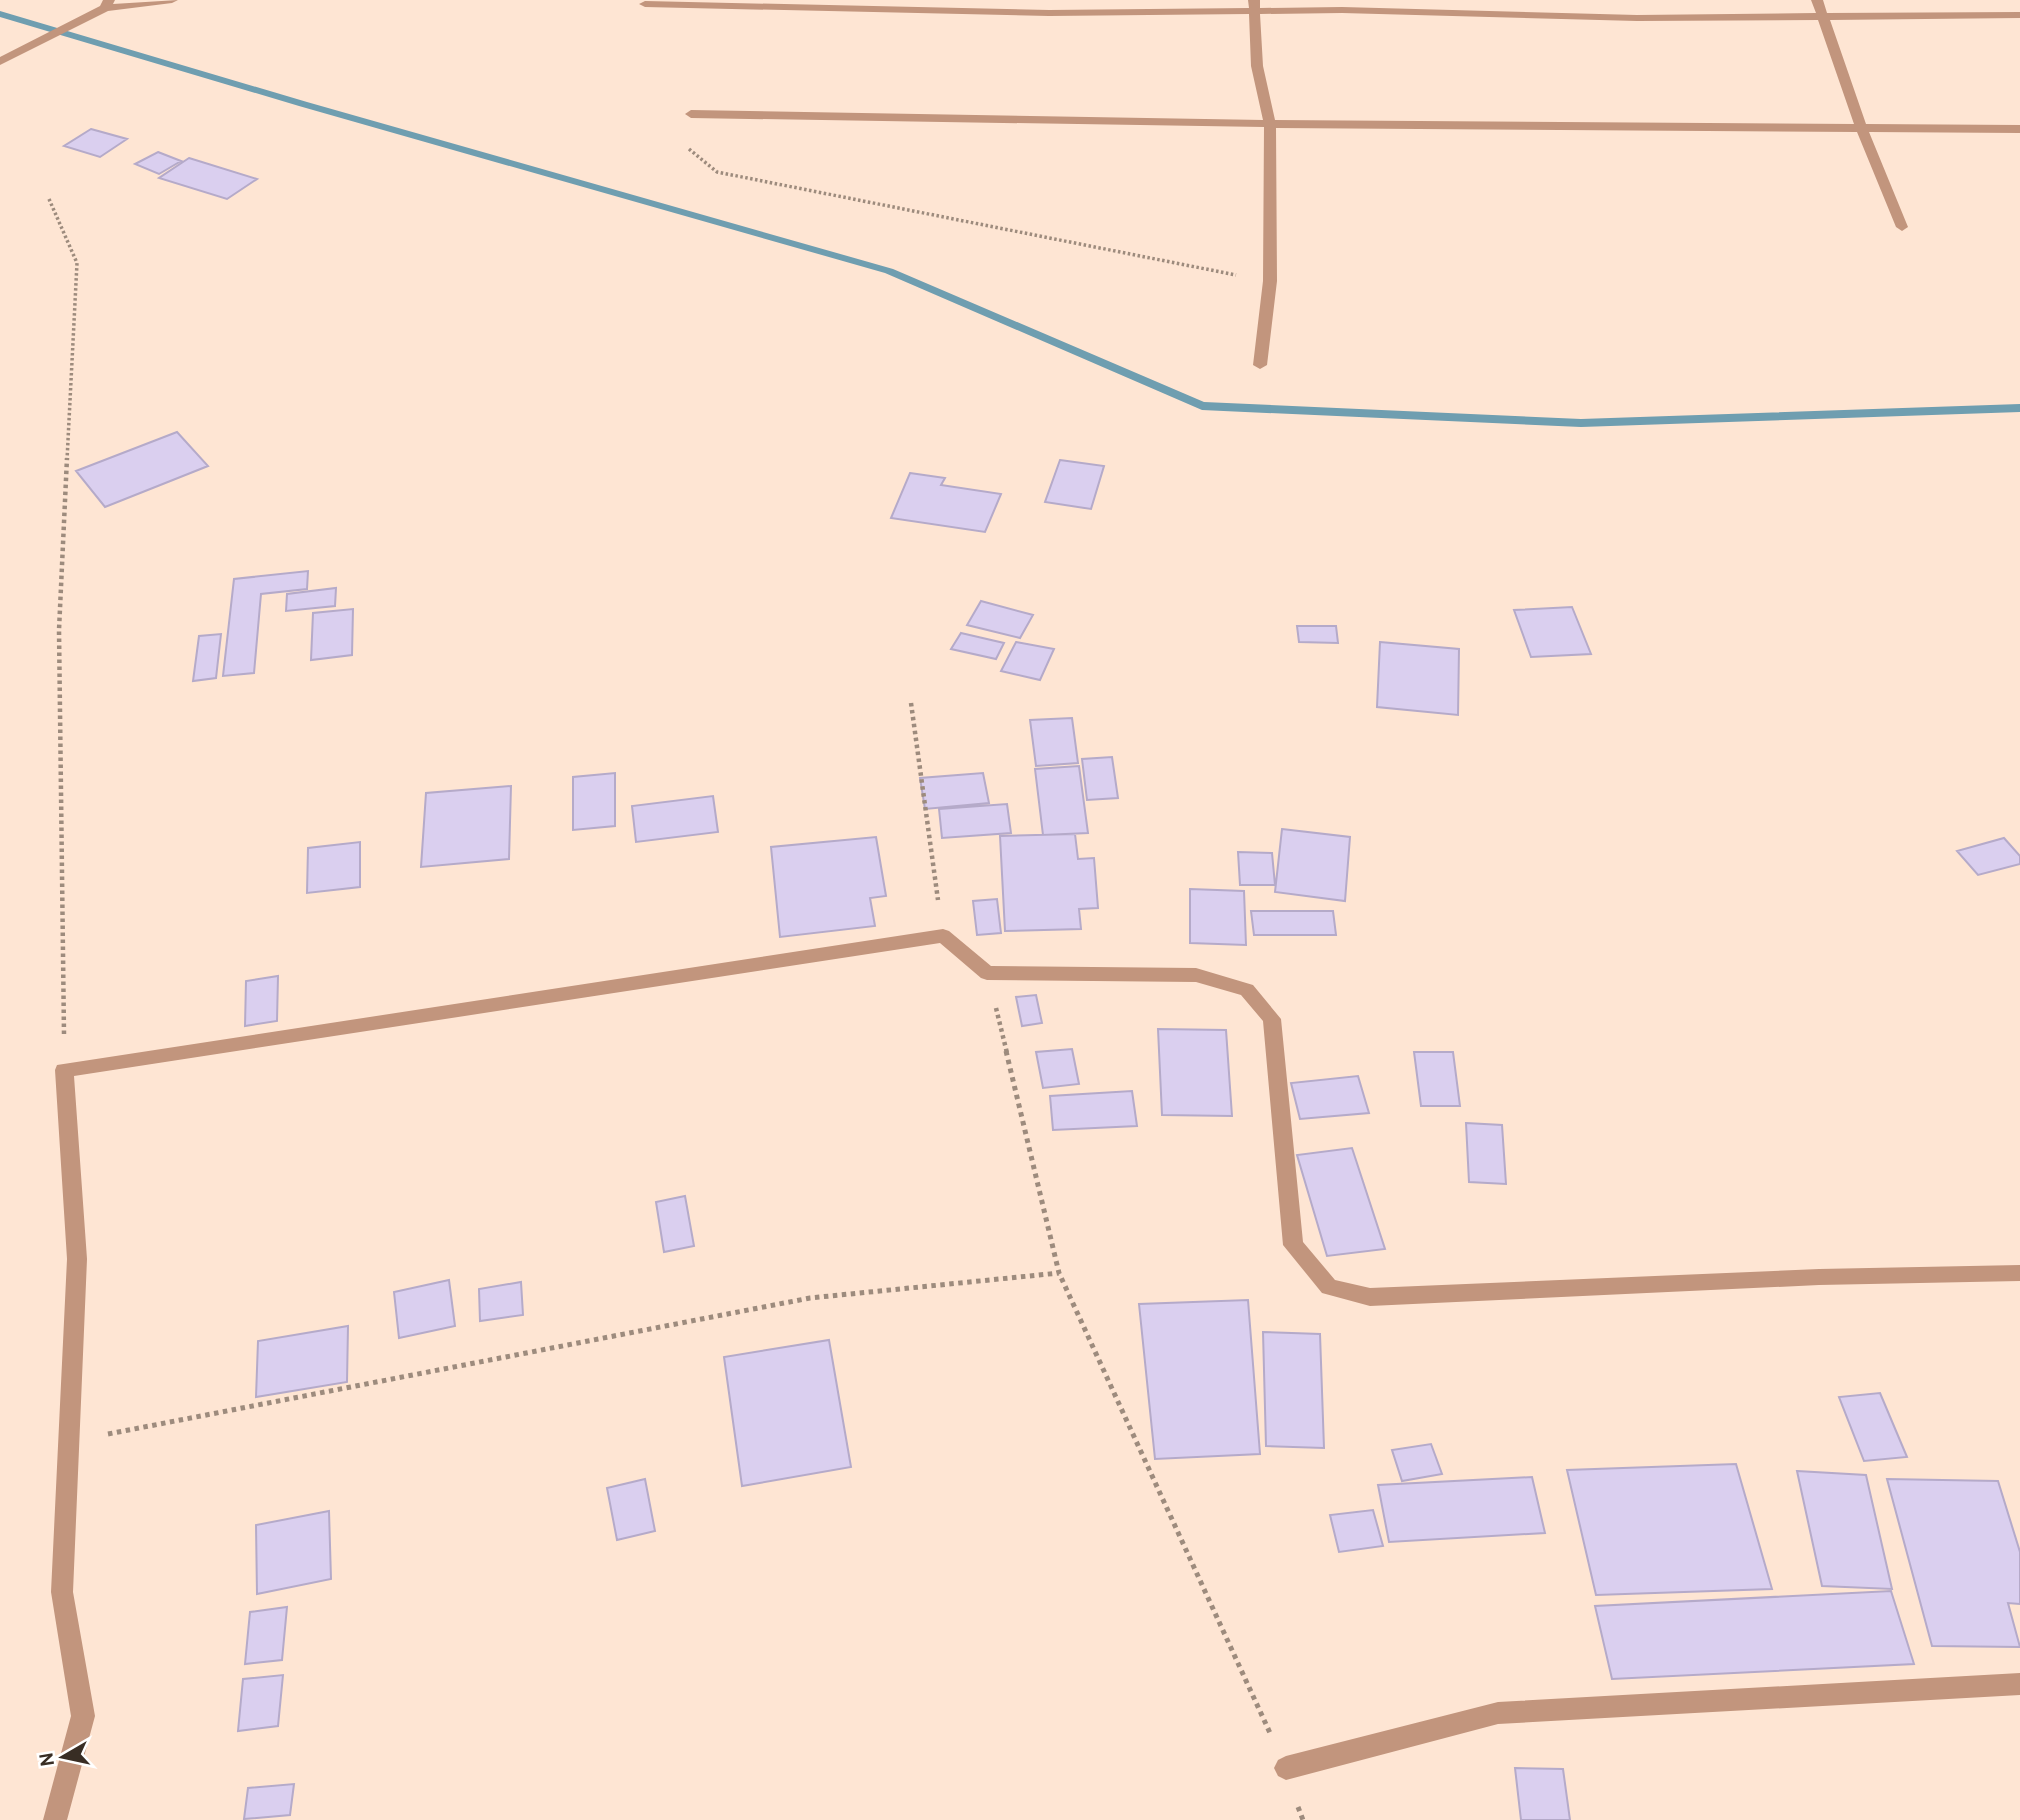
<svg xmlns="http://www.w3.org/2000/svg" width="2020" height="1820" viewBox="0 0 2020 1820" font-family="Overpass,sans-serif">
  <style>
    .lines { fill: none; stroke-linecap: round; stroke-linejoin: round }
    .stream { fill: #6f9eb0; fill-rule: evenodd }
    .building { fill: #dacfef; stroke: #b5aac9; stroke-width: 2 }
    .path-far2 { stroke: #9d8b7d; stroke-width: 3.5; stroke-dasharray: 2.5 2.5; stroke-linecap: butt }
    .path-far1 { stroke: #9d8b7d; stroke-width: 4.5; stroke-dasharray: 3.5 3.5; stroke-linecap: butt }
    .path { stroke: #9d8b7d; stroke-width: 5; stroke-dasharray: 4.5 4.5; stroke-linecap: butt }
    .minor { fill: #c2957d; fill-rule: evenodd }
  </style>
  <rect width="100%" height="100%" fill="#fee5d3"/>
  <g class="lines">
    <path class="stream" d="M 0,11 L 307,102 L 893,269 L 1204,402 L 1581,419 L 2020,404 L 2020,412 L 1581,427 L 1202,410 L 885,273 L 299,106 L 0,17 Z"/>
  </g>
  <path class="building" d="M 91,129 L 127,139 L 100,157 L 64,146 Z
    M 158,152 L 181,161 L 159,174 L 135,164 Z
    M 189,158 L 257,179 L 227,199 L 159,178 Z
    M 177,432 L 208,466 L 105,507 L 76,471 Z
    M 1060,460 L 1104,466 L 1091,509 L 1045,502 Z
    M 910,473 L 945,478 L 941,485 L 1001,494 L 985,532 L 891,518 Z
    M 308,571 L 307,589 L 261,594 L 254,673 L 223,676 L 234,579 Z
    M 336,588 L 335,606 L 286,611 L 287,594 Z
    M 981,601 L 1033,615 L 1020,638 L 967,625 Z
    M 1572,607 L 1591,654 L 1531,657 L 1514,610 Z
    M 353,609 L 352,655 L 311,660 L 313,613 Z
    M 1297,626 L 1336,626 L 1338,643 L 1299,642 Z
    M 961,633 L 1004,643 L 996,659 L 951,649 Z
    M 221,634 L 216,678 L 193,681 L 199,636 Z
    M 1016,642 L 1054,649 L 1040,680 L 1001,671 Z
    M 1380,642 L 1459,649 L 1458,715 L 1377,707 Z
    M 1072,718 L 1078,763 L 1036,766 L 1030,720 Z
    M 1112,757 L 1118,798 L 1087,800 L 1082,759 Z
    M 1079,766 L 1088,833 L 1043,835 L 1035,769 Z
    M 615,773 L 615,826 L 573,830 L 573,777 Z
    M 983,773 L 989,803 L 925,809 L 920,778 Z
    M 511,786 L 509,859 L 421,867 L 426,793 Z
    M 713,796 L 718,832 L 636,842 L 632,806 Z
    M 1007,804 L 1011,833 L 942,838 L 939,809 Z
    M 1282,829 L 1350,837 L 1345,901 L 1275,892 Z
    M 1075,834 L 1078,859 L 1094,858 L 1098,908 L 1079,909 L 1081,929 L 1005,931 L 1000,836 Z
    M 876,837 L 886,896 L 870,898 L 875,926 L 780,937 L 771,847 Z
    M 2004,838 L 2020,856 L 2020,864 L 1978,875 L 1957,851 Z
    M 360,842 L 360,887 L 307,893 L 308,848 Z
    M 1238,852 L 1272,853 L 1275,885 L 1240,885 Z
    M 1190,889 L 1244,891 L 1246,945 L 1190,943 Z
    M 997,899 L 1001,933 L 977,935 L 973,901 Z
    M 1251,911 L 1333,911 L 1336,935 L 1254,935 Z
    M 278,976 L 277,1021 L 245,1026 L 246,981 Z
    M 1036,995 L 1042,1023 L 1022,1026 L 1016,997 Z
    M 1158,1029 L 1226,1030 L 1232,1116 L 1162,1115 Z
    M 1072,1049 L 1079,1084 L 1043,1088 L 1036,1052 Z
    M 1414,1052 L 1453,1052 L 1460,1106 L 1421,1106 Z
    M 1358,1076 L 1369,1113 L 1300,1119 L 1291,1083 Z
    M 1132,1091 L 1137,1126 L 1053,1130 L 1050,1096 Z
    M 1466,1123 L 1502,1125 L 1506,1184 L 1469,1182 Z
    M 1352,1148 L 1385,1249 L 1327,1256 L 1297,1155 Z
    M 685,1196 L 694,1246 L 664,1252 L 656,1202 Z
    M 449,1280 L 455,1326 L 399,1338 L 394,1292 Z
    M 521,1282 L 523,1315 L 480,1321 L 479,1289 Z
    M 1248,1300 L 1260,1454 L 1155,1459 L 1139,1304 Z
    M 348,1326 L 347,1382 L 256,1397 L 258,1341 Z
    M 1263,1332 L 1320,1334 L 1324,1448 L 1266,1446 Z
    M 829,1340 L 851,1467 L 742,1486 L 724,1357 Z
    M 1880,1393 L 1907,1457 L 1864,1461 L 1839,1397 Z
    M 1431,1444 L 1442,1474 L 1402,1481 L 1392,1450 Z
    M 1736,1464 L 1772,1589 L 1596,1595 L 1567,1470 Z
    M 1797,1471 L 1866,1475 L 1892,1589 L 1822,1586 Z
    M 1532,1477 L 1545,1533 L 1389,1542 L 1378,1485 Z
    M 645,1479 L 655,1531 L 617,1540 L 607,1488 Z
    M 1887,1479 L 1998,1481 L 2020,1552 L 2020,1604 L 2008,1603 L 2020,1647 L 1932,1646 Z
    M 1373,1510 L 1383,1546 L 1339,1552 L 1330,1515 Z
    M 329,1511 L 331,1579 L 257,1594 L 256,1525 Z
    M 1891,1591 L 1914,1664 L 1612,1679 L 1595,1606 Z
    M 287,1607 L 282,1660 L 245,1664 L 250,1612 Z
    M 283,1675 L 278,1726 L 238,1731 L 243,1679 Z
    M 1515,1768 L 1563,1769 L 1570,1820 L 1521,1820 Z
    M 294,1784 L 290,1815 L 244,1819 L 248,1788 Z"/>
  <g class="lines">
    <path class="path-far2" d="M 689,149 L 717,172 L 1236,275
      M 49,199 L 77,263 L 67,460"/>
    <path class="path-far1" d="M 911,703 L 938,900
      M 996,1008 L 1007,1053
      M 64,1034 L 59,630 L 67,458"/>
    <path class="path" d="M 1006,1051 L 1059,1273 L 1270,1733
      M 108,1434 L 810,1298 L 1059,1273
      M 1298,1807 L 1303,1820"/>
    <path class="minor" d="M 103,0 L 115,0 L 113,4 L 178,0 L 172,3 L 108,11 L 0,65 L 0,57 L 100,6 Z
      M 1248,0 L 1260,0 L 1260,8 L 1342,7 L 1637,15 L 1816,13 L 1811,0 L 1823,0 L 1827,13 L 2020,12 L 2020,18 L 1830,20 L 1866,124 L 2020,125 L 2020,133 L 1869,132 L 1908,227 L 1902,231 L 1896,227 L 1857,132 L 1276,128 L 1277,281 L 1267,365 L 1260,369 L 1253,365 L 1263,281 L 1264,127 L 691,118 L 685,114 L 691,110 L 1263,120 L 1251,66 L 1249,14 L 1049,16 L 645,7 L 639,4 L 645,1 L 1049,10 L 1249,8 ZM 1342,13 L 1637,21 L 1818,20 L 1854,124 L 1275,120 L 1263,66 L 1260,14 Z
      M 943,929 L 949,931 L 991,966 L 1196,968 L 1253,985 L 1281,1019 L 1303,1242 L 1335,1280 L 1370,1288 L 1819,1269 L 2020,1265 L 2020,1281 L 1819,1285 L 1370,1306 L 1322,1293 L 1283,1245 L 1263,1021 L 1241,995 L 1196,982 L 987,980 L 981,978 L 940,943 L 74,1076 L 87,1259 L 73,1592 L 95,1716 L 67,1820 L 43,1820 L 71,1716 L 51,1592 L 67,1259 L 55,1070 L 57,1065 Z
      M 2020,1673 L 2020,1695 L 1498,1724 L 1286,1780 L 1278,1776 L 1274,1768 L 1278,1760 L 1286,1756 L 1498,1702 Z"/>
  </g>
  <g transform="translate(63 1757) rotate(261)" stroke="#ffffff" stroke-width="5" paint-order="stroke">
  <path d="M0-5L12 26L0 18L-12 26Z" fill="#382d24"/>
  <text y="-10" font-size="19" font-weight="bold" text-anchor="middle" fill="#382d24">N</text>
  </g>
</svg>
